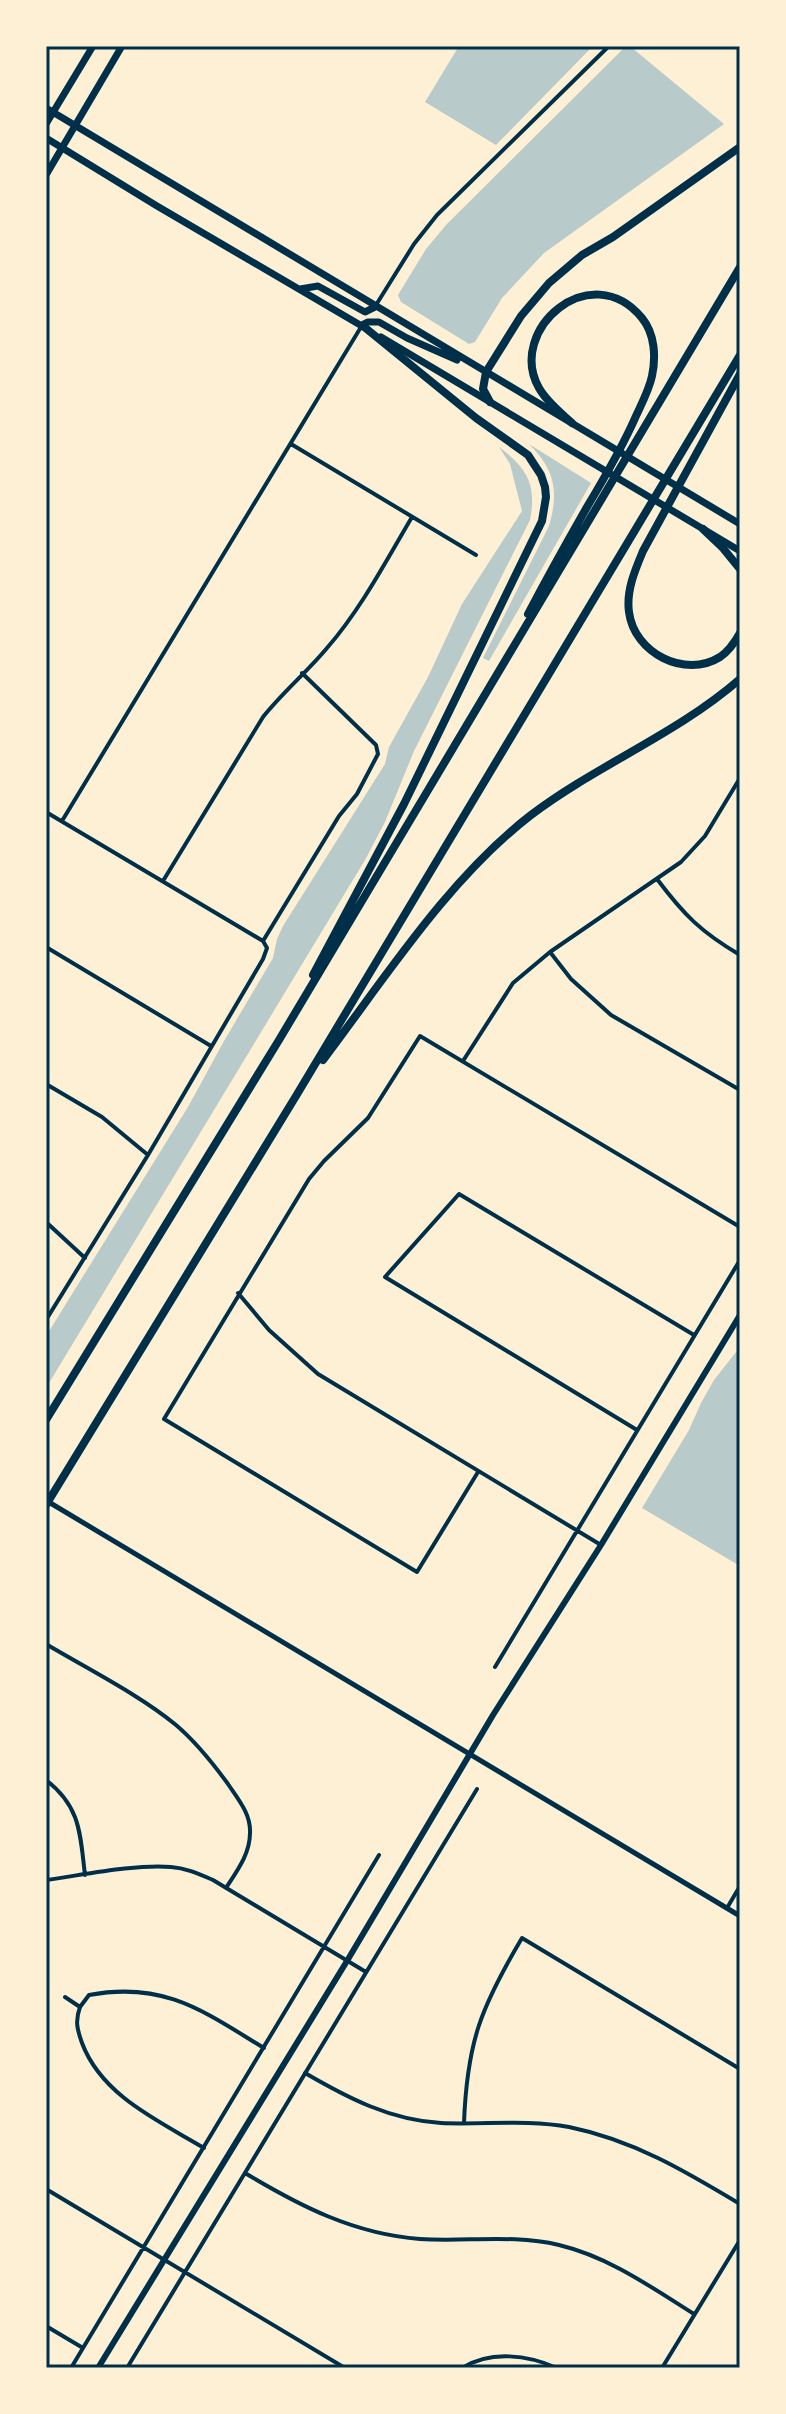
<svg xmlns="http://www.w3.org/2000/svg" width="786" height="2414" viewBox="0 0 786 2414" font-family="Manrope,sans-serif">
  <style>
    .green { fill: #b9caca }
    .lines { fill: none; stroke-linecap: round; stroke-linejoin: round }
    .minor { stroke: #003049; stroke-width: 4 }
    .tertiary { stroke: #003049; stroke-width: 5 }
    .secondary { stroke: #003049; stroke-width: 6 }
    .primary { stroke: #003049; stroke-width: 7 }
    .motorway { stroke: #003049; stroke-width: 8 }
    .neatline { fill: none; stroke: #003049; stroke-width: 3 }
  </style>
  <rect width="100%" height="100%" fill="#fdf0d5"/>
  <path class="green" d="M 459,46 L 593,46 L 496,145 L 425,102 Z
    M 631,47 L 724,124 L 544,253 L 502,298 L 475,342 L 469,344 L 401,302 L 398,295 L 426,249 L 446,225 L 624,48 Z
    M 529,444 L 591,483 L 489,661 L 483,658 L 549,526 C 559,491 555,470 529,444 Z
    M 499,447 C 527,468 537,484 530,520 L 414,751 L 385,822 L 365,860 L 46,1388 L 46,1336 L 188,1107 L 224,1041 L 273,958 L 277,939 L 283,926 L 385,764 L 389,747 L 428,677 L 462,604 L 522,511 L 510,464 Z
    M 740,1347 L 740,1566 L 642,1508 L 689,1430 L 701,1403 L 714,1380 Z"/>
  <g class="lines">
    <path class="minor" d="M 376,305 L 414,244 L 437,215 L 609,46
      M 291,444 L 476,555
      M 46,812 L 263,941 L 267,948 L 263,959 L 148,1155 L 46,1320
      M 62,821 L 361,327
      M 657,879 C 684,915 701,932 740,955
      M 163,881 L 263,717 C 283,692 307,672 327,648 C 361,609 386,561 412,517
      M 263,941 L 339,816 L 357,794 L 378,754 L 376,745 L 302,673
      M 46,947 L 211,1046
      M 550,952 L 571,979 L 611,1015 L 740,1090
      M 463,1061 L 513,983 L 550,952 L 681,862 L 705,836 L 740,778
      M 46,1084 L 102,1117 L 148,1155
      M 46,1222 L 85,1258
      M 238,1293 L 269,1330 L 318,1374 L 601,1545
      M 637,1430 L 385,1277 L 459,1194 L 694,1335
      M 478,1472 L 417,1572 L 164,1419 L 309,1179 L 324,1161 L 368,1118 L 420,1036 L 740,1227
      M 46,1644 C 86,1668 140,1695 176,1725 C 196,1742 212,1762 228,1784 C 238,1799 251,1814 250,1833 C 250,1854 237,1871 226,1888
      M 495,1667 L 740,1260
      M 46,1780 C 81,1807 80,1834 85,1875
      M 46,1880 C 83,1875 135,1864 171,1867 C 186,1868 199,1874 213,1880 L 366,1972
      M 727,1908 L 740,1886
      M 65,1997 L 80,2007 L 89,1995 C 164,1981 203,2011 264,2048
      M 80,2007 C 75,2021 77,2029 82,2043 C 102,2096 159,2121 204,2148
      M 305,2073 C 348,2098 390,2120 441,2123 C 483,2125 527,2119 569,2127 C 633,2140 685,2171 740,2204
      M 464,2123 C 467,2042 481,2007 522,1938 L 740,2069
      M 245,2173 C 300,2206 354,2234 420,2239 C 466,2242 513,2234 559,2245 C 609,2257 651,2287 694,2314
      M 46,2189 L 345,2368
      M 46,2326 L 83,2348
      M 71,2368 L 379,1855
      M 127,2368 L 477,1789
      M 462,2368 C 491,2350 528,2355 557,2368
      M 662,2368 L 740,2240"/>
    <path class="tertiary" d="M 47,1501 L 740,1916"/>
    <path class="secondary" d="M 98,2368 L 347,1961 L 493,1715 L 601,1545 L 740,1315"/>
    <path class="primary" d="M 46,108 L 740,524
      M 46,124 L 93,46
      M 46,138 L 157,206 L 367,329
      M 46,175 L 122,46
      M 300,289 L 318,286 L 365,312 L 375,307
      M 362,325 L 368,322 L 379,322 L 407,338 L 457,360
      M 381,337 L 740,551"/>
    <path class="motorway" d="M 740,374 L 643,551 C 635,570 626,591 629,612 C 634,653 685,679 720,657 C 729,651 735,642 740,633
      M 490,402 L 483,389 L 486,372 L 521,316 L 549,283 L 582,255 L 613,237 L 740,147
      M 703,529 L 722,547 L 740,569
      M 528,614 C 547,578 567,542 587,507 C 605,477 622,448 636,416 C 642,403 649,390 652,376 C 656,357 655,334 642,318 C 591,256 506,330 539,388 C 547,402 561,413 572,423
      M 313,975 L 404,804 L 542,521 L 546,497 L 545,487 L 541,475 L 528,455 L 476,418 L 363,326
      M 323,1060 C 385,978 449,878 531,815 C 597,765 677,734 740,679
      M 46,1420 L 279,1040 L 740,267
      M 46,1505 L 296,1096 L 740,355"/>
  </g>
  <rect width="786" height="2414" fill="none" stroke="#fdf0d5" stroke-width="96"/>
  <rect x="48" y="48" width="690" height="2318" class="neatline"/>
</svg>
